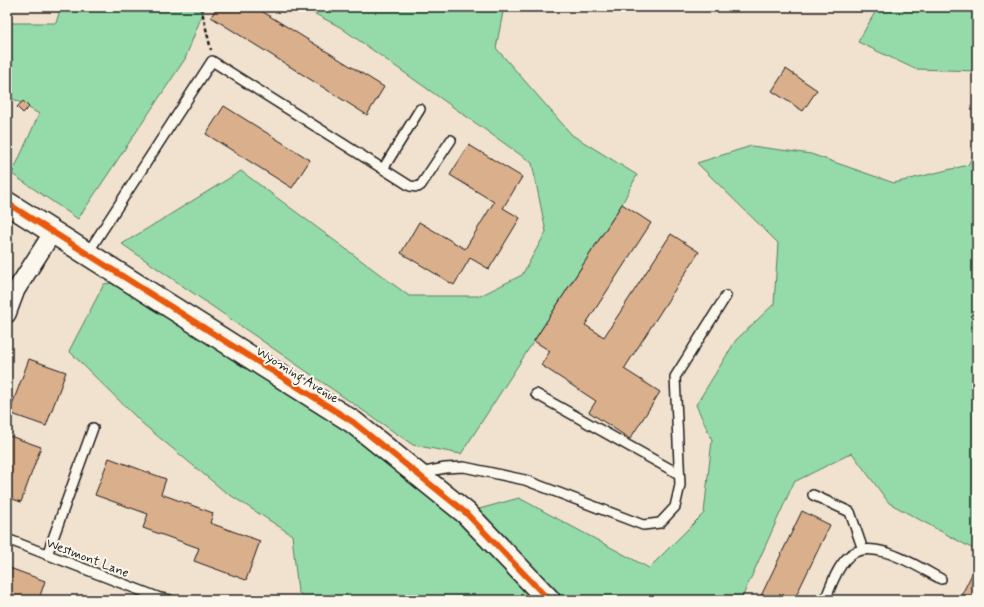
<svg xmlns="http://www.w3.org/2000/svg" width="984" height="607" viewBox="0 0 984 607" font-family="Mynerve,sans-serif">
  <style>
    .green { fill: #94dba9; stroke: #587c62 }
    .building { fill: #daaf8b; stroke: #1c1c1c }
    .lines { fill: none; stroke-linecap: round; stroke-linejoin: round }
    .lane-casing { stroke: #1c1c1c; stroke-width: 12 }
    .street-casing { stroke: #1c1c1c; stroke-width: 20 }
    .secondary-casing { stroke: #1c1c1c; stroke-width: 25 }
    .path { stroke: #1c1c1c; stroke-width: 2.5; stroke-dasharray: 4 3; stroke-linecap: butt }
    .lane { stroke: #fbf7ec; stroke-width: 9 }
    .street { stroke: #fbf7ec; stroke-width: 17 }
    .secondary { stroke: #fbf7ec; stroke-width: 22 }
    .cycleway-casing { stroke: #fbf7ec; stroke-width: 8 }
    .cycleway { stroke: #e8590c; stroke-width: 6 }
    .labels { text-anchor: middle; stroke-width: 4; stroke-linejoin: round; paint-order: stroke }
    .street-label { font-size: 13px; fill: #1c1c1c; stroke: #fbf7ec }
  </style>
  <rect width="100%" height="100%" fill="#f1e1cf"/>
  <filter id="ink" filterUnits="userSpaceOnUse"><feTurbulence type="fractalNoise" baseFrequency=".025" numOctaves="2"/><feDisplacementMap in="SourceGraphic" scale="8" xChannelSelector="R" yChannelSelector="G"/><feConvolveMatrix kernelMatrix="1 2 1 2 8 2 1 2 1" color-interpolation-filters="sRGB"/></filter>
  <g filter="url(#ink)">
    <path class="green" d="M 61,7 L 205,7 L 185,59 L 78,219 L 12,174 L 39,114 L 7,95 L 7,23 L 56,23 Z
      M 302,7 L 504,7 L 496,48 L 572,135 L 637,175 L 622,204 L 461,454 L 413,445 L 122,244 L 241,171 L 409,296 L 480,296 L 522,275 L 546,232 L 532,163 L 340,27 Z
      M 878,7 L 977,7 L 977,71 L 915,69 L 858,42 Z
      M 751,146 L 811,154 L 894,183 L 968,165 L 977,148 L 977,551 L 889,503 L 852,453 L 794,482 L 741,600 L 308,600 L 298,592 L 292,535 L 224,491 L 143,424 L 69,351 L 104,284 L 129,281 L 465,513 L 519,498 L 649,568 L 704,513 L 712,440 L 696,405 L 736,340 L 774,304 L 778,243 L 697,163 Z"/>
    <path class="building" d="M 217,7 L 255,7 L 384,87 L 367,115 L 211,17 Z
      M 786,69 L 817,90 L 803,111 L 772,91 Z
      M 23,101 L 29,107 L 23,113 L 17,107 Z
      M 224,106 L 310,160 L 292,188 L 206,134 Z
      M 469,145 L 522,177 L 503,208 L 520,218 L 489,269 L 470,258 L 454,285 L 401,253 L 419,222 L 465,249 L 494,202 L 450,175 Z
      M 622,204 L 651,223 L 585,325 L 604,337 L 671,234 L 699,252 L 624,369 L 660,392 L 630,439 L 589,412 L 596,401 L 541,365 L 550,351 L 534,341 Z
      M 29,359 L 66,372 L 46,426 L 9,413 Z
      M 7,435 L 41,447 L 21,502 L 7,497 Z
      M 109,458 L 166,479 L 161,494 L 213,513 L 210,523 L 260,541 L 246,580 L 194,561 L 199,548 L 143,528 L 148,514 L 95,495 Z
      M 802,511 L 830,525 L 794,600 L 759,600 Z
      M 7,567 L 45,581 L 39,599 L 43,600 L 7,600 Z
      M 973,572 L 977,574 L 977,600 L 959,600 Z"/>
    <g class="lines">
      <defs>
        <path id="lane" d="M 383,169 L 420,109
          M 87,254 L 212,61 L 410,186 L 418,187 L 421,185 L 451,140
          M 536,394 L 679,474
          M 420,473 L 445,468 L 464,467 L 525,480 L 643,525 L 660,523 L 675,507 L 680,485 L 675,377 L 726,296
          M 813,495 L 850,512 L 863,550
          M 7,539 L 160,598 L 170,600
          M 47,555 L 93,428
          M 825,600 C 831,586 836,570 846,559 C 868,533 918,567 941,579"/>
        <path id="street" d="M 7,314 L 16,290 L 53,232"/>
        <path id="secondary" d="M 7,203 L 353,422 L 466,513 L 549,600"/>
      </defs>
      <use href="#lane" class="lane-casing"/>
      <use href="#street" class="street-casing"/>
      <use href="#secondary" class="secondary-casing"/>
      <path class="path" d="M 201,7 L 211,50"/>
      <use href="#lane" class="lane"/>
      <use href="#street" class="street"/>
      <use href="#secondary" class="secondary"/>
      <defs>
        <path id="cycleway" d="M 7,203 L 353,422 L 466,513 L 549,600"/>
      </defs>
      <use href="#cycleway" class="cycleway-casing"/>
      <use href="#cycleway" class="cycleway"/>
    </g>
  </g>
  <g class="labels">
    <g class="street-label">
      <text transform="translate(298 374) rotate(32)" y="5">Wyoming Avenue</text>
      <text transform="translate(88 557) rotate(21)" y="5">Westmont Lane</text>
    </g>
  </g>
  <rect width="984" height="607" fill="none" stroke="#fbf7ec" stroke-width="24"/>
  <rect x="12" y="12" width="960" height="583" fill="none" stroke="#1c1c1c" stroke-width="1.5" filter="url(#ink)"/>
</svg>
